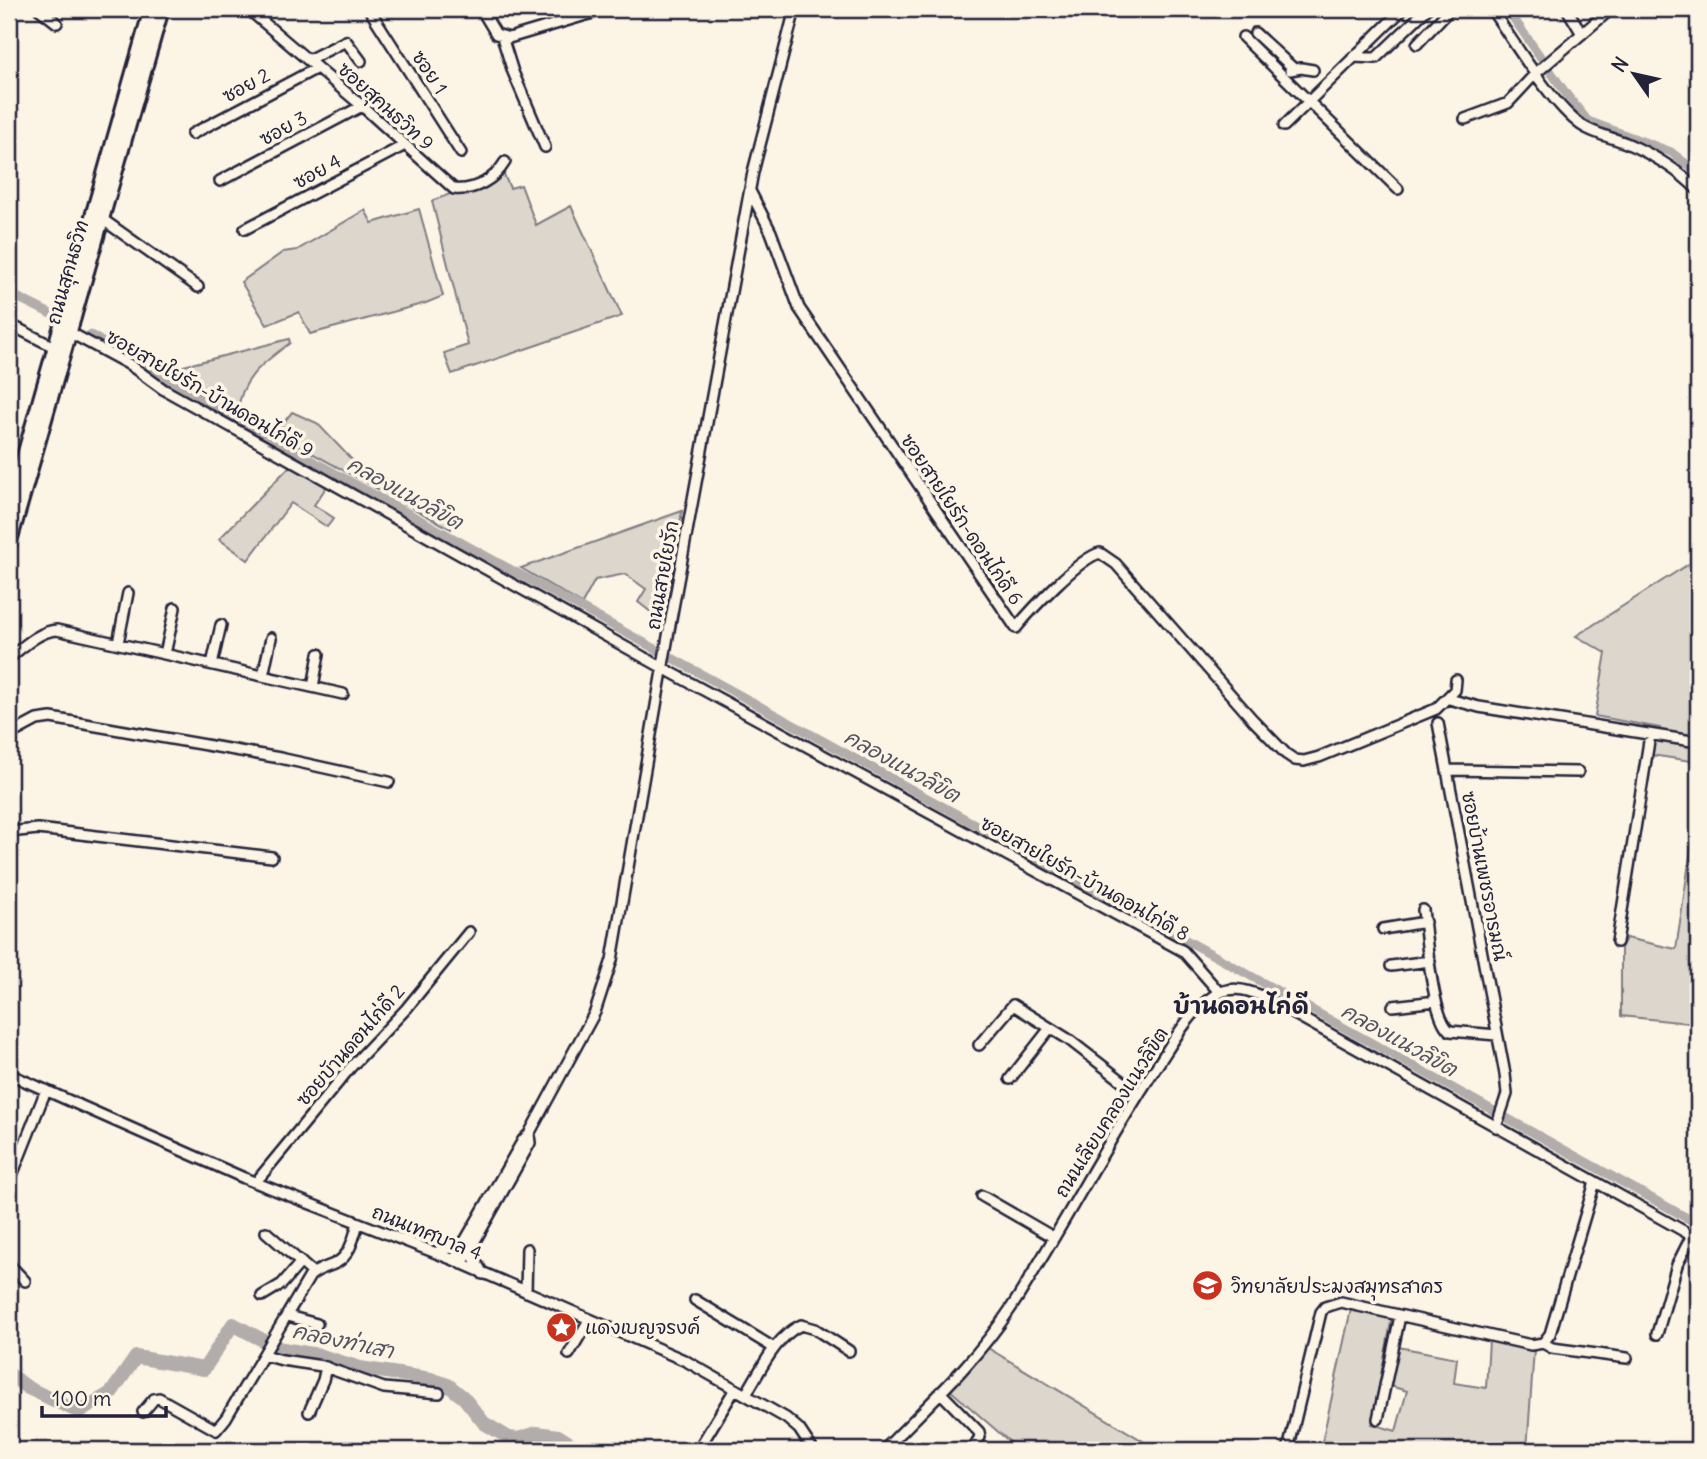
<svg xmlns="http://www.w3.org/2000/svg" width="1707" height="1459" viewBox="0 0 1707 1459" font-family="Delius,'Playpen Sans Thai',sans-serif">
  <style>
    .green { fill: #dcd6cc; stroke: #7f7c84; stroke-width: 2 }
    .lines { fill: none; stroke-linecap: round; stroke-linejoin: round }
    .canal { stroke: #b2adab; stroke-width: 9 }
    .river { stroke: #b2adab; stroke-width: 14 }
    .minor-casing { stroke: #22223b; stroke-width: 14 }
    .major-casing { stroke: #22223b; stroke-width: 18 }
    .minor { stroke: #fcf5e5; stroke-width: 9 }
    .major { stroke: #fcf5e5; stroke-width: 12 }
    .labels { text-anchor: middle; stroke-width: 7; stroke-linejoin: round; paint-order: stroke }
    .street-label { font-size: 19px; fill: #22223b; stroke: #fcf5e5 }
    .poi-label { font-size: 19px; fill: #22223b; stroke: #fcf5e5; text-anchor: start }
    .water-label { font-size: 21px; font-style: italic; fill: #545362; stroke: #fcf5e5 }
    .quarter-label { font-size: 23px; font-weight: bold; fill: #22223b; stroke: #fcf5e5 }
  </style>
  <rect width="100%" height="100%" fill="#fcf5e5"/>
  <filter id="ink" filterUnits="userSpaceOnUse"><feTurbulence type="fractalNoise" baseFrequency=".0143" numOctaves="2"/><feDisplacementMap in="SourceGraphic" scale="14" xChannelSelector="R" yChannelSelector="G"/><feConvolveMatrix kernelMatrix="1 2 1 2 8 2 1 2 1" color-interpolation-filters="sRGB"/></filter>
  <g filter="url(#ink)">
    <path class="green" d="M 503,173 L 510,188 L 521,185 L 536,225 L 571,206 L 622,316 L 452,374 L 444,353 L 468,345 L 432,201 Z
      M 419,209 L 443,296 L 426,303 L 310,334 L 299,312 L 267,325 L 241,282 L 283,252 L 297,250 L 365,210 L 372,223 Z
      M 289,339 L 290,343 C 265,362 241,377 238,411 L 229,410 L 169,377 L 176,368 Z
      M 292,412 L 317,423 L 353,461 L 453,516 L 451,529 L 275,433 Z
      M 290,466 L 327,486 L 314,505 L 334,518 L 327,527 L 291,503 L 248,560 L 219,539 Z
      M 682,511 L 677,544 L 665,543 L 661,559 L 674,562 L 661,620 L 638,602 L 646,589 L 625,574 L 595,580 L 582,604 L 521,568 Z
      M 1698,558 L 1698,762 L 1651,755 L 1660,728 L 1595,716 L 1606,653 L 1576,636 Z
      M 1698,803 L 1698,1024 L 1621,1016 L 1621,948 L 1626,938 L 1676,949 Z
      M 1351,1309 L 1392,1317 L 1372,1424 L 1396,1431 L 1407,1391 L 1390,1386 L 1398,1347 L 1457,1358 L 1454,1383 L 1486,1388 L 1489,1341 L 1534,1349 L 1527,1450 L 1345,1450 L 1322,1442 Z
      M 988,1348 L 1158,1450 L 1019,1450 L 950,1390 Z"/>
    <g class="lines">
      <path class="canal" d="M 1507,9 L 1567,95 L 1588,121 L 1671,152 L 1698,173
        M 9,293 L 55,316
        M 91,335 L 165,380 L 1177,935 L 1698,1224
        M 503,1450 L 509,1438"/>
      <path class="river" d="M 9,1374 L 28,1388 L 79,1412 L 111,1393 L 136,1357 L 204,1369 L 233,1324 L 277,1348 L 318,1355 L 360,1368 L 431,1379 L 448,1385 L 464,1398 L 484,1423 L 509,1438 L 518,1439 L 537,1433 L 558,1436 L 580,1450"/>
      <defs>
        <path id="minor" d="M 39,9 L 57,23
          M 248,9 L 362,106 L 454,189 C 475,191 495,179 505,162
          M 369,9 L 461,153
          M 481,9 L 496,34 L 509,38 L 606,9
          M 1491,9 C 1513,40 1551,104 1581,125 C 1594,134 1611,137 1626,143 C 1652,154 1678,170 1698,190
          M 1567,9 L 1582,34
          M 1255,33 L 1294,69
          M 502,37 L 513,72 L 545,147
          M 1243,37 L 1398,189
          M 1417,44 L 1450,9
          M 1353,57 L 1376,58 L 1427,9
          M 308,60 L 346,41 L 361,61
          M 1290,70 L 1301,68 L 1313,70
          M 1465,119 L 1508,103 L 1536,73 L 1611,9
          M 1284,126 L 1403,9
          M 192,134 L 317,68
          M 220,181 L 362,106
          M 750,191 L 771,232 L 799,308 L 1016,628 C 1031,610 1079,558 1100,553 L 1116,564 L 1253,720 L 1286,754 L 1295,760 L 1304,761 L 1319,757 L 1436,709 L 1455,690 L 1456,680
          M 102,219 L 198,287
          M 245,229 L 405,145
          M 9,324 L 54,347
          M 69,332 L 130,365 L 163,389 L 663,668 L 1183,951 L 1220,993
          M 118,643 L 128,593
          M 165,654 L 175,608
          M 9,658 C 23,647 39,631 57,630 L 343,694
          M 212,664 L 221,625
          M 263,676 L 271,638
          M 313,687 L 319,654
          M 1449,699 L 1479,707 L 1698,742
          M 1438,723 L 1505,1074 L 1507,1094 L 1496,1127
          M 9,735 L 37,720 L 51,718 L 280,758 L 389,782
          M 1447,770 L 1578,772
          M 9,832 L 38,829 L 272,857
          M 1423,910 C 1426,933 1432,1019 1450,1031 L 1497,1035
          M 1383,929 L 1425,922
          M 1617,942 L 1650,735
          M 1391,966 L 1430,961
          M 1393,1006 L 1436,1001
          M 979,1045 L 1013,1005 L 1068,1039 L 1139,1094
          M 9,1074 L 244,1178 L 454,1260 L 686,1361 L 786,1418 L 799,1429 L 813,1450
          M 1010,1079 L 1050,1028
          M 256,1182 L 350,1068 L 406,1009 L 469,932
          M 9,1183 L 46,1090
          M 982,1196 L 1053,1237
          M 266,1232 L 313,1273
          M 473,1246 L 474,1258 L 483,1274
          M 436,1252 L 454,1247 L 465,1241
          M 454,1260 L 523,1140 L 529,1134 L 595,1012 L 612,960 L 671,619 L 753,172 L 795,9
          M 9,1264 L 25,1281
          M 462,1264 L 530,1143 L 529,1134
          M 526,1292 L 527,1249
          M 262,1296 L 282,1284 L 301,1262
          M 695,1300 L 774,1348
          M 288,1316 L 317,1324
          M 1657,1334 L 1677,1265 L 1692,1235
          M 1543,1343 L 1552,1348 L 1627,1358
          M 569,1354 L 589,1320
          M 264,1355 L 282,1360 L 322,1366 L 384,1388 L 439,1393
          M 940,1392 L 979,1432 L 980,1437 L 972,1450
          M 746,1394 C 761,1370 775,1337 801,1325 L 815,1329 L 849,1351
          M 143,1412 L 154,1399 L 159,1398 L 216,1430 L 226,1418 L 310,1276 C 319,1268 326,1268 336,1263 C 350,1256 354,1237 358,1223
          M 309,1412 L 323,1380 L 326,1367
          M 1378,1419 L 1400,1316
          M 698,1450 L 735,1389
          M 884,1450 C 928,1405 976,1361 1011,1308 C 1063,1228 1106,1142 1159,1063 C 1174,1040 1190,1012 1212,997 C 1229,985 1245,989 1262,996 L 1698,1239
          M 1288,1450 L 1321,1312 L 1325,1307 L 1341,1302 L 1531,1345 L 1543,1343 L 1550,1334 L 1595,1182"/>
        <path id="major" d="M 9,508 L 151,9
          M 9,545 L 162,9"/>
      </defs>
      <use href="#minor" class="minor-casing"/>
      <use href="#major" class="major-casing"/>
      <use href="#minor" class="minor"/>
      <use href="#major" class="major"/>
    </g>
  </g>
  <defs>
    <symbol id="university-disc" viewBox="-11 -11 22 22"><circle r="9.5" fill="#c8321e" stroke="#fcf5e5"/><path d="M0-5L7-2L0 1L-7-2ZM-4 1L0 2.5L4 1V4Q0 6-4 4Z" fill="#fff"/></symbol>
    <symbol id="sight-disc" viewBox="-11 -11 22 22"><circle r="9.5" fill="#c8321e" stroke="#fcf5e5"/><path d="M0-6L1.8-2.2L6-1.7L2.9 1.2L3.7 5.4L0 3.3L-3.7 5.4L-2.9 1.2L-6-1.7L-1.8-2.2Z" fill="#fff"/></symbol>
  </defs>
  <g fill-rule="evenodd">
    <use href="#university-disc" x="1190" y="1268" width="35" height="35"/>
    <use href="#sight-disc" x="544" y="1310" width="35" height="35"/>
  </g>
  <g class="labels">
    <g class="street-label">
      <text transform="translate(430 72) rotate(57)" y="7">ซอย 1</text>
      <text transform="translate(246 85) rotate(-28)" y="7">ซอย 2</text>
      <text transform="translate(386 106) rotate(42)" y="7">ซอยสุคนธวิท 9</text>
      <text transform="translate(283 128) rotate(-28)" y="7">ซอย 3</text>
      <text transform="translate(317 171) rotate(-28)" y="7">ซอย 4</text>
      <text transform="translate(67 272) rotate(-74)" y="7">ถนนสุคนธวิท</text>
      <text transform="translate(210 393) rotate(30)" y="7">ซอยสายใยรัก-บ้านดอนไก่ดี 9</text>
      <text transform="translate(962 519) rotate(56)" y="7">ซอยสายใยรัก-ดอนไก่ดี 6</text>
      <text transform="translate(662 575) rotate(-80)" y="7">ถนนสายใยรัก</text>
      <text transform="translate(1485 876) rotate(79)" y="7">ซอยบ้านเพชรอารมณ์</text>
      <text transform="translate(1085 878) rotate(29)" y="7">ซอยสายใยรัก-บ้านดอนไก่ดี 8</text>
      <text transform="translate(350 1045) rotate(-49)" y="7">ซอยบัานดอนไก่ดี 2</text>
      <text transform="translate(1111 1112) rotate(-58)" y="7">ถนนเลียบคลองแนวลิขิต</text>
      <text transform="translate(427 1232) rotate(22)" y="7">ถนนเทศบาล 4</text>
    </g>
    <g class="poi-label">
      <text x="1231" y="1293">วิทยาลัยประมงสมุทรสาคร</text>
      <text x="585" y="1334">แดงเบญจรงค์</text>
    </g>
    <g class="water-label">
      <text transform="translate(405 493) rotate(29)" y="7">คลองแนวลิขิต</text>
      <text transform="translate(902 766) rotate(29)" y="7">คลองแนวลิขิต</text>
      <text transform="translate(1399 1040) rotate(29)" y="7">คลองแนวลิขิต</text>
      <text transform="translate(343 1341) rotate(12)" y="7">คลองท่าเสา</text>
    </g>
    <g class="quarter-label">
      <text x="1241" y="1014">บ้านดอนไก่ดี</text>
    </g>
  </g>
  <rect width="1707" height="1459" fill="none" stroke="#fcf5e5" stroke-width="35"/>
  <rect x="18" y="18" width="1672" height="1424" fill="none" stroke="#22223b" stroke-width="2.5" filter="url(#ink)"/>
  <g transform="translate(1634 74) rotate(304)" stroke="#fcf5e5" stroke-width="5" paint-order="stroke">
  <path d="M0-5L12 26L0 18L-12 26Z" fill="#22223b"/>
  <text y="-10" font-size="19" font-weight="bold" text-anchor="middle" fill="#22223b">N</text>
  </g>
  <path d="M42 1406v10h124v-10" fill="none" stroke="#22223b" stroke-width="3.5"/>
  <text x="52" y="1406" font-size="21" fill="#22223b" stroke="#fcf5e5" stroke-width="5" paint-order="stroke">100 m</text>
</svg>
